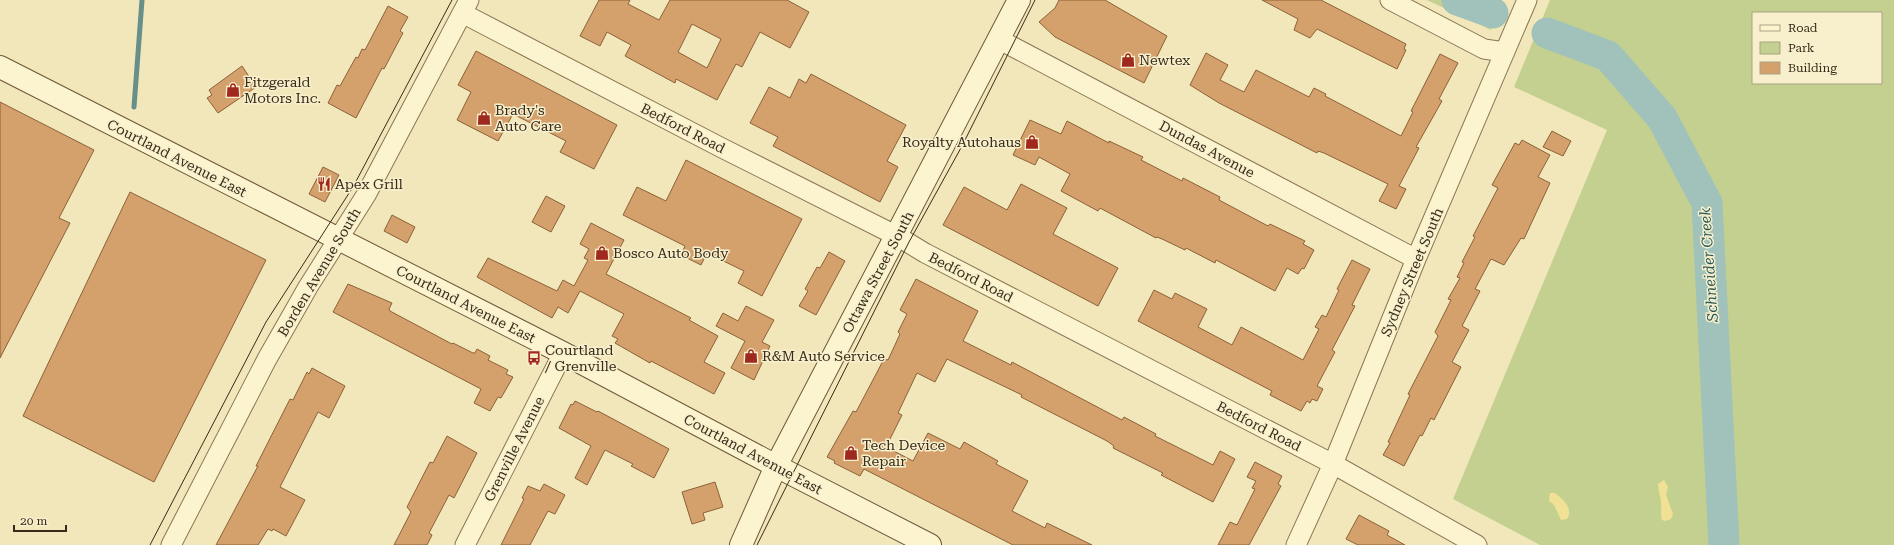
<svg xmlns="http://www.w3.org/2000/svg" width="1894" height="545" viewBox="0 0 1894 545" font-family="'Roboto Serif',serif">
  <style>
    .green { fill: #c3d08f; fill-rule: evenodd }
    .sand { fill: #f1e195 }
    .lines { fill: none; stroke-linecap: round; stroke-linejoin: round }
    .stream { stroke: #67908a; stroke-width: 5 }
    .river { stroke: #a0c2bb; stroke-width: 31 }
    .building { fill: #d4a16d; stroke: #8c6137; fill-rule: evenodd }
    .street-casing { stroke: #8a7654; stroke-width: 21 }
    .secondary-casing { stroke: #6c5737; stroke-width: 24 }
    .street { stroke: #fcf3cf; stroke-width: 19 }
    .secondary { stroke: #fcf3cf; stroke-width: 22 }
    .tram { stroke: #382b1a; stroke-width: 1 }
    .labels { text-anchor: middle; stroke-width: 3; stroke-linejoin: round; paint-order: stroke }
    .poi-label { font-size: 14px; fill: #382b1a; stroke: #f8f0cc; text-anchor: start }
    .street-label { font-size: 14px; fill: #382b1a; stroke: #f8f0cc }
    .water-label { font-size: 15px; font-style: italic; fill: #285859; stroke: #f8f0cc }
  </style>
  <rect width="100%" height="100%" fill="#f2e7bb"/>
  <path class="green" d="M 1427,0 L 1502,0 L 1491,30 Z
    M 1550,0 L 1894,0 L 1894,545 L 1540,545 L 1453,499 L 1607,130 L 1514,87 ZM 1753,13 L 1881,13 L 1881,83 L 1753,83 Z"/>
  <path class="sand" d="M 1664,480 L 1668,487 L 1666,495 L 1673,514 L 1671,519 L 1665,521 L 1662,520 C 1660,514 1662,509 1661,504 C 1661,497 1658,491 1658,484 Z
    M 1550,493 L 1555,493 C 1563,499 1574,509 1567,519 L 1561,520 L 1554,505 L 1549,501 Z"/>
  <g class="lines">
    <path class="stream" d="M 134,107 L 142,0"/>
    <path class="river" d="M 1457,0 L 1493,13
      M 1547,33 L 1608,56 L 1662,118 L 1707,203 L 1724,545"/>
  </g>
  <path class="building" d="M 599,0 L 630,0 L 628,4 L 659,20 L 670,0 L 787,0 L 809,12 L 790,48 L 760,32 L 742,67 L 736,64 L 717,100 L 676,79 L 675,83 L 625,56 L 631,45 L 607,32 L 600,46 L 580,36 ZM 692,24 L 721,39 L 707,68 L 678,52 Z
    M 1059,0 L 1105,0 L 1167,36 L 1144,83 L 1055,37 L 1039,22 L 1055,8 Z
    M 1262,0 L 1321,0 L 1406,44 L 1404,49 L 1406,50 L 1397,69 L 1317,29 L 1310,38 L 1294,30 L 1298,19 Z
    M 388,6 L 408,17 L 400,31 L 403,33 L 384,69 L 382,68 L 356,118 L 328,103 L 337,85 L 340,86 L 356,57 L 358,58 L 362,49 L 365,50 Z
    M 476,51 L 617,125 L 594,169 L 560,152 L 566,141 L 513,114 L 498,141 L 457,120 L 471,92 L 458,85 Z
    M 1206,53 L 1228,65 L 1220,80 L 1244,92 L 1256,70 L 1309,97 L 1314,88 L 1326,94 L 1325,96 L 1401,136 L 1413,112 L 1411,111 L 1440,54 L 1458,63 L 1439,99 L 1442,101 L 1416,147 L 1419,148 L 1399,186 L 1406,189 L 1396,209 L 1379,201 L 1388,184 L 1324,153 L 1318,151 L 1317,153 L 1219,103 L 1190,85 Z
    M 242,66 L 256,87 L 218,113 L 207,98 L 212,95 L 209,90 Z
    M 811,74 L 906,125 L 887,161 L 898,167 L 880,202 L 773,146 L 778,137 L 750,123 L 769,87 L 790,98 L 799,79 L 806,83 Z
    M 0,102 L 94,150 L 59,218 L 70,223 L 0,358 Z
    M 1030,120 L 1061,134 L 1067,121 L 1109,143 L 1109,141 L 1143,157 L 1141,160 L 1182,181 L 1183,178 L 1220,197 L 1219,200 L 1268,226 L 1270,224 L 1305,241 L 1303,244 L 1314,250 L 1304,269 L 1302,268 L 1298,274 L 1287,268 L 1275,291 L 1216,260 L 1215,263 L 1186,248 L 1185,250 L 1162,239 L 1157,237 L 1156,238 L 1100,208 L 1098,211 L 1061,191 L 1070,174 L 1039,157 L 1035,165 L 1013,155 Z
    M 1552,131 L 1571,141 L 1563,156 L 1543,147 Z
    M 1522,140 L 1550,155 L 1538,177 L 1550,183 L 1524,239 L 1521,238 L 1504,265 L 1491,259 L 1475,289 L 1480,291 L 1462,326 L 1469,330 L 1452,362 L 1461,367 L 1434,420 L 1431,418 L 1422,436 L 1420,435 L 1404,466 L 1383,455 L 1390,443 L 1388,442 L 1410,395 L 1408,394 L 1438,336 L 1435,332 L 1451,300 L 1448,299 L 1460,278 L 1457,277 L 1464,263 L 1462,262 L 1475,237 L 1473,236 L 1498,188 L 1492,185 L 1515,143 L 1519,145 Z
    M 686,160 L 802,219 L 762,296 L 738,283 L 744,271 L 707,253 L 701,265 L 681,255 L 685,246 L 623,215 L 637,187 L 666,201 Z
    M 323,167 L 339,175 L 325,202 L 309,194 Z
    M 1021,184 L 1067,208 L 1053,234 L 1118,268 L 1098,306 L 943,225 L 964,187 L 1007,210 Z
    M 130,192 L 266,260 L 154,482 L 23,416 Z
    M 546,196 L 565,206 L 551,232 L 532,222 Z
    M 392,215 L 415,227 L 407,243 L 384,231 Z
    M 591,223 L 624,240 L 606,274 L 691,318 L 689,320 L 718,336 L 704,362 L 725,373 L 714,394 L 651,361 L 650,363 L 615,343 L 618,339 L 612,336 L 624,314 L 580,291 L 568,313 L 558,307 L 552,318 L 477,277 L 488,258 L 557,291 L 563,280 L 574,286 L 588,260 L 584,258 L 589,249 L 580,244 Z
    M 829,252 L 845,261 L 816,315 L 799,306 L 808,291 L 805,289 L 817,267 L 820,268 Z
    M 1352,260 L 1370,269 L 1352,305 L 1355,306 L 1332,350 L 1335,352 L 1317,386 L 1323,389 L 1317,401 L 1312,399 L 1310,403 L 1307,401 L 1301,411 L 1270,395 L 1272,391 L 1138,321 L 1154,290 L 1172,299 L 1175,293 L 1207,309 L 1198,327 L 1232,345 L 1241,327 L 1303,360 L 1319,329 L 1315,327 L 1322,315 L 1326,317 L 1339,290 L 1337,289 Z
    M 916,279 L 978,311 L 963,341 L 1011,365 L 1012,362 L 1122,420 L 1124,417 L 1156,434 L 1155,436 L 1213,465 L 1220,451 L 1235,459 L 1213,502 L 1161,475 L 1163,473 L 1113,448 L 1114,446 L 1107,441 L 1021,397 L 1022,395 L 947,359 L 935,382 L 917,373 L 898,413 L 902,415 L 886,447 L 913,461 L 928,433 L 960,449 L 964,442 L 998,461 L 996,464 L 1028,481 L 1012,511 L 1045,528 L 1047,523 L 1092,545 L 1013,545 L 864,469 L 860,476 L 834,463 L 835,461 L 827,457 L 853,411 L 856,412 L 884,359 L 888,360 L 900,334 L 898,332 L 907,314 L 900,310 Z
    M 348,284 L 392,303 L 389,309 L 390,311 L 452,344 L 453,343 L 473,353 L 475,353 L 477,349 L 490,356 L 488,360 L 508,370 L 506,374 L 513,377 L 501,398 L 498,397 L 490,411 L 474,403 L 481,389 L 333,312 Z
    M 746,306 L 774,320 L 762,342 L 770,346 L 754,380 L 731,368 L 745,341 L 716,326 L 723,313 L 738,321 Z
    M 312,368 L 345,386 L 329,418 L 318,412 L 280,487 L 305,500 L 286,536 L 273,529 L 272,531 L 268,529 L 258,545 L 216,545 L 258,466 L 256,466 L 290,399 L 293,400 L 307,372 L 309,374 Z
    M 575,401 L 597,412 L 598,411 L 669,449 L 654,478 L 631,466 L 633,464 L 605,450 L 587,485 L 575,478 L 591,446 L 559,428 L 571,404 L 573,405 Z
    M 447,436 L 477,453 L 454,498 L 449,495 L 429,533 L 432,535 L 427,545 L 394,545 L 411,512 L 407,507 L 430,462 L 433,463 Z
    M 1255,462 L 1282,476 L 1278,484 L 1281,486 L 1249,545 L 1218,545 L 1230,522 L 1237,525 L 1255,489 L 1252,488 L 1256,481 L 1247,477 Z
    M 715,482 L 723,507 L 703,513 L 705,520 L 692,524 L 682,492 Z
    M 544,484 L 565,495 L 555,514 L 548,511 L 530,545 L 501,545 L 524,499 L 522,498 L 528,486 L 540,491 Z
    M 1359,515 L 1389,531 L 1387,535 L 1405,545 L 1358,545 L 1346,539 Z"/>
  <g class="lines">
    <defs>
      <path id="street" d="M 1390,0 L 1484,49 L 1505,52
        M 462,13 L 722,148 L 897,236 L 925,253 L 1333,464 L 1477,545
        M 998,39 L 1416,259
        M 171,545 L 267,359 L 308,287 L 366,195 L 469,0
        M 465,545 L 563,353
        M 1296,545 L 1333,464 L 1416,259 L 1527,0"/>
      <path id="secondary" d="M 0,67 L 563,353 L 776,466 L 930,545
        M 741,545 L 776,466 L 1019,0"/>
    </defs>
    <use href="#street" class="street-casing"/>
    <use href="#secondary" class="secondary-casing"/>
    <use href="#street" class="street"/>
    <use href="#secondary" class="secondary"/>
    <path class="tram" d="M 150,545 L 266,322 L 353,187 L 452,0
      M 757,545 L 909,242 L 962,146 L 1035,0"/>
  </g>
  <defs>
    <symbol id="shop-bare" viewBox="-9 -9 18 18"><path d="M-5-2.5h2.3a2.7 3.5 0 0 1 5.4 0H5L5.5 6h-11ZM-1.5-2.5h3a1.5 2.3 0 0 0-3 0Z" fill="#9f291e" stroke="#f8f0cc" stroke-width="2.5" paint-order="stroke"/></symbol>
    <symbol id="restaurant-bare" viewBox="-9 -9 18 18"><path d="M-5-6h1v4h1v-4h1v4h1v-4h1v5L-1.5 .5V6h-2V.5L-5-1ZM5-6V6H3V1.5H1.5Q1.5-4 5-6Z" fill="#9f291e" stroke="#f8f0cc" stroke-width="2.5" paint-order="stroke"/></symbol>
    <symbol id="bus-bare" viewBox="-9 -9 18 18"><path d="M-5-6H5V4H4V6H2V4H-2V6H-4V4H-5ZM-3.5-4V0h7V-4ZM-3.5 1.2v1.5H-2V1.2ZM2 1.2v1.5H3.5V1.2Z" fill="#9f291e" stroke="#f8f0cc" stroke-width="2.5" paint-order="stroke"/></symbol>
  </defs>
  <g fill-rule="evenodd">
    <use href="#shop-bare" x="1118" y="50" width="20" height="20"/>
    <use href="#shop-bare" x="223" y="80" width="20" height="20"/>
    <use href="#shop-bare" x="474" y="108" width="20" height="20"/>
    <use href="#shop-bare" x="1022" y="132" width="20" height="20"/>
    <use href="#restaurant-bare" x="314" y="174" width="20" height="20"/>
    <use href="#shop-bare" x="592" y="243" width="20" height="20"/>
    <use href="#shop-bare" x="741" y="346" width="20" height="20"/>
    <use href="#bus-bare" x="524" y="348" width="20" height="20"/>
    <use href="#shop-bare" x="841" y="443" width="20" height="20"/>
  </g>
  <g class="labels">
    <g class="poi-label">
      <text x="1139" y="65">Newtex</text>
      <text x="244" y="87">Fitzgerald<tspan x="244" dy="16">Motors Inc.</tspan></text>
      <text x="495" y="115">Brady's<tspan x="495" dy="16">Auto Care</tspan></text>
      <text x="1021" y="147" text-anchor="end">Royalty Autohaus</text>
      <text x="335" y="189">Apex Grill</text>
      <text x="613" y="258">Bosco Auto Body</text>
      <text x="545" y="355">Courtland<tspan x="545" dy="16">/ Grenville</tspan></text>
      <text x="762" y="361">R&amp;M Auto Service</text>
      <text x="862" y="450">Tech Device<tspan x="862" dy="16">Repair</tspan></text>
    </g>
    <g class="street-label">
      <text transform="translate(683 128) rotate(27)" y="5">Bedford Road</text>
      <text transform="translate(1207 149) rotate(28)" y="5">Dundas Avenue</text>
      <text transform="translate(177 158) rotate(27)" y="5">Courtland Avenue East</text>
      <text transform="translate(319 272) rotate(-59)" y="5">Borden Avenue South</text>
      <text transform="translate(878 272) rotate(-62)" y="5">Ottawa Street South</text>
      <text transform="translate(1412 272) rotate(-67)" y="5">Sydney Street South</text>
      <text transform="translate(971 277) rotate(27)" y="5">Bedford Road</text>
      <text transform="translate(466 304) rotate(27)" y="5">Courtland Avenue East</text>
      <text transform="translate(1259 426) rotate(27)" y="5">Bedford Road</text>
      <text transform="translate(514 449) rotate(-63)" y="5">Grenville Avenue</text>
      <text transform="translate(753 454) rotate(28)" y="5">Courtland Avenue East</text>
    </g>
    <g class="water-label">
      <text transform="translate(1709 265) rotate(-94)" y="5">Schneider Creek</text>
    </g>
  </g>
  <rect x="1752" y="12" width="130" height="72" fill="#f8f0cc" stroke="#aba185"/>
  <rect x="1760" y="25" width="20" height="6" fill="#fcf3cf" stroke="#aba185"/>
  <text x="1788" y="32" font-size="12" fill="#382b1a">Road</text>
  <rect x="1760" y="42" width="20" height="12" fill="#c3d08f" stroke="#aba185"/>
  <text x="1788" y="52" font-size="12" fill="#382b1a">Park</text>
  <rect x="1760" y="62" width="20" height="12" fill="#d4a16d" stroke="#aba185"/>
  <text x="1788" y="72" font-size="12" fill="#382b1a">Building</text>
  <path d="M14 525v6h52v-6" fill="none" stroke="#382b1a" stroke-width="2"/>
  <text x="20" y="525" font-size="12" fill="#382b1a" stroke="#f8f0cc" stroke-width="3" paint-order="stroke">20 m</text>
</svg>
